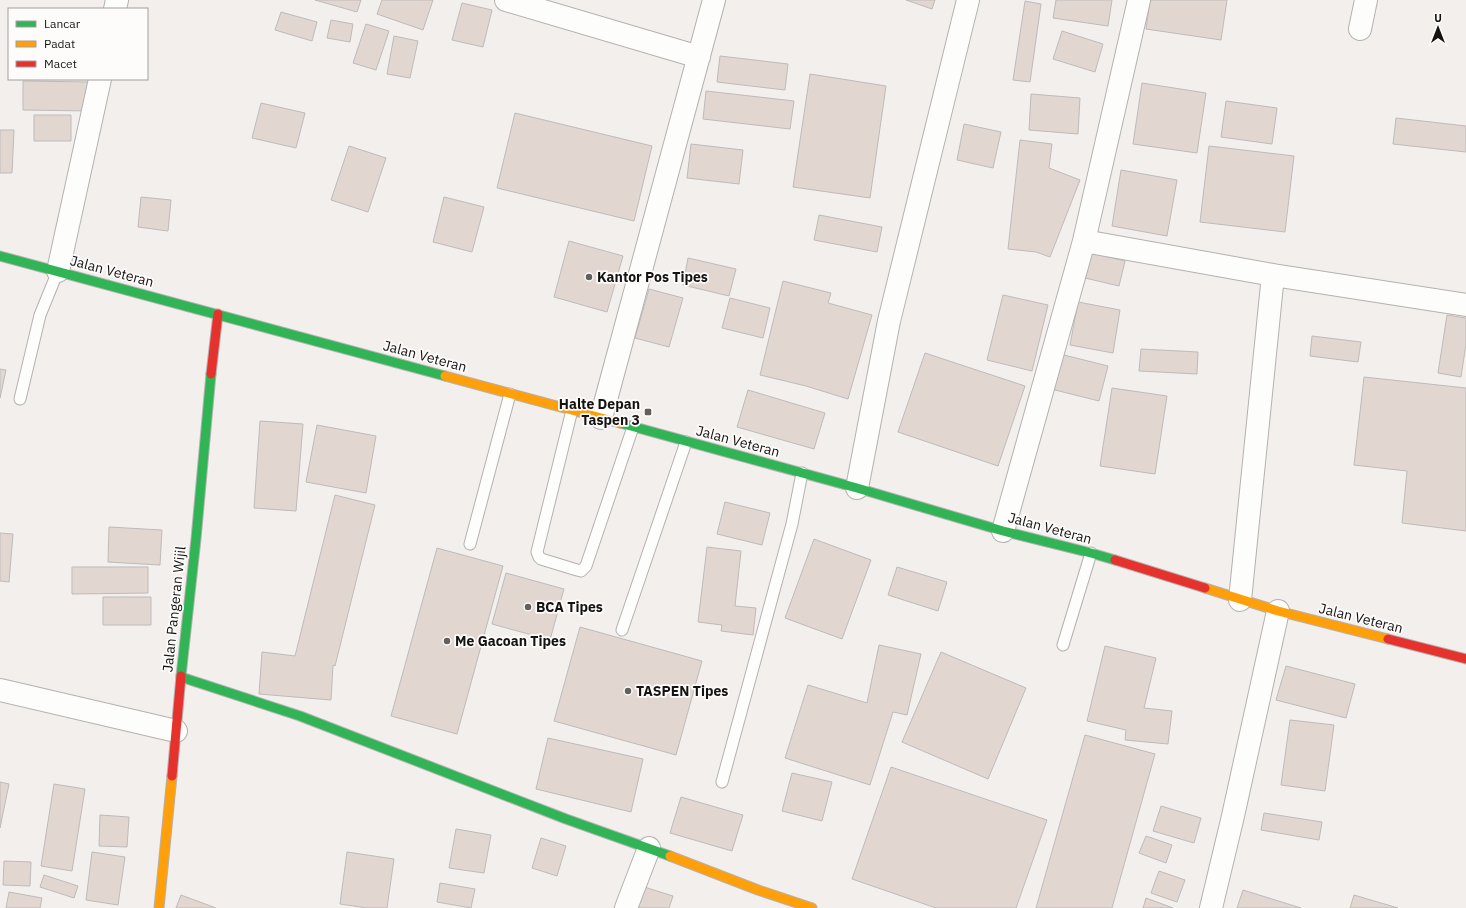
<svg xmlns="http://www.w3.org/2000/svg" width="1466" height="908" viewBox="0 0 1466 908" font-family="'IBM Plex Sans',sans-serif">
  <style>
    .building { fill: #e2d6d1; stroke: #bdbbba }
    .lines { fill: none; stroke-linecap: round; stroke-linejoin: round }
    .lane-casing { stroke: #b4b2b0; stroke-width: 13 }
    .street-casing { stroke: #b4b2b0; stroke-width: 24 }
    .fast-casing { stroke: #b4b2b0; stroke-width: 11 }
    .slow-casing { stroke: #b4b2b0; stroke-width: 11 }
    .jam-casing { stroke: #b4b2b0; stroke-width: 11 }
    .lane { stroke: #fdfdfc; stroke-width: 11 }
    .street { stroke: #fdfdfc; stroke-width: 22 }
    .fast { stroke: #30b455; stroke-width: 9 }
    .slow { stroke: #ff9f0a; stroke-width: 9 }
    .jam { stroke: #e5322d; stroke-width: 9 }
    .poi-dot { fill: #62605f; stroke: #fefcfb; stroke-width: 1.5 }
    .labels { text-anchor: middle; stroke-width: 3.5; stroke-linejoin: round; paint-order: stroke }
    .street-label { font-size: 14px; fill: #151312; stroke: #fefcfb }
    .poi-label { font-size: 14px; font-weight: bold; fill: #151312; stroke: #fefcfb; text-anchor: start }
  </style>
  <rect width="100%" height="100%" fill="#f2efed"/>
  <path class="building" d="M 315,0 L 361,0 L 357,12 Z
    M 382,0 L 433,0 L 423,30 L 377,14 Z
    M 906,0 L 935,0 L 932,9 Z
    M 1056,0 L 1112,0 L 1108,26 L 1053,18 Z
    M 1150,0 L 1227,0 L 1221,40 L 1146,29 Z
    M 1025,1 L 1041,4 L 1030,82 L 1013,80 Z
    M 462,3 L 492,10 L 483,47 L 452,40 Z
    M 281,12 L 317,22 L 312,41 L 275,30 Z
    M 331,20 L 353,24 L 350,42 L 327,38 Z
    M 366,24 L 389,31 L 376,70 L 353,63 Z
    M 1062,31 L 1103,44 L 1095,72 L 1053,59 Z
    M 394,36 L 418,41 L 410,78 L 387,74 Z
    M 720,56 L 788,64 L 785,90 L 717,82 Z
    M 810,74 L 886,86 L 870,198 L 793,187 Z
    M 23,81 L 90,82 L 90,111 L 23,110 Z
    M 1142,83 L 1206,93 L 1197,153 L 1133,144 Z
    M 706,91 L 794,101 L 790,129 L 703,119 Z
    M 1031,94 L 1080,98 L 1078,134 L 1029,130 Z
    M 1226,101 L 1277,108 L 1272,144 L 1221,137 Z
    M 261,103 L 305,113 L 296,148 L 252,138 Z
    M 515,113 L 652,146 L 634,221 L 497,188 Z
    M 34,115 L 71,115 L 71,141 L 34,141 Z
    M 1396,118 L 1466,126 L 1466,152 L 1393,144 Z
    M 964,124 L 1001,132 L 993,168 L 957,160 Z
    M 0,130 L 14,130 L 12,173 L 0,173 Z
    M 1020,140 L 1052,144 L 1049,168 L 1080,180 L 1050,257 L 1036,252 L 1008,249 Z
    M 691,144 L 743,150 L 739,184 L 687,178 Z
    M 349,146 L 386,158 L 368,212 L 331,200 Z
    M 1209,146 L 1294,156 L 1285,232 L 1200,222 Z
    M 1121,170 L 1177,180 L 1167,236 L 1112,226 Z
    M 141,197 L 171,200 L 168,231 L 138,227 Z
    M 444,197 L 484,207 L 472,252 L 433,242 Z
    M 819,215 L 882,227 L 877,252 L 814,240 Z
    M 569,241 L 623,256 L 607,312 L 554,297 Z
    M 1091,253 L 1125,261 L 1119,286 L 1085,278 Z
    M 688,258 L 736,269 L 729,296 L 683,285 Z
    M 783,281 L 831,293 L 828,303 L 872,315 L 848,399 L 806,386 L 760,375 Z
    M 649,289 L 683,298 L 669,347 L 635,338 Z
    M 1003,295 L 1048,305 L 1032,371 L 987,360 Z
    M 730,298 L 770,308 L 763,338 L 722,328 Z
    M 1078,302 L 1120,310 L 1113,353 L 1070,345 Z
    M 1447,315 L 1466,318 L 1466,344 L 1461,377 L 1438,373 Z
    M 1312,336 L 1361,342 L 1358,362 L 1310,356 Z
    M 1141,349 L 1198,352 L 1197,374 L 1139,371 Z
    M 925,353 L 1025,386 L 998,466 L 898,432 Z
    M 1056,353 L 1108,366 L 1099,401 L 1047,388 Z
    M 0,369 L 6,370 L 0,398 Z
    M 1364,377 L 1466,388 L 1466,531 L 1402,523 L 1407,471 L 1354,465 Z
    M 1112,388 L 1167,396 L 1155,474 L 1100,466 Z
    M 748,390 L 825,413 L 814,449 L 737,427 Z
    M 260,421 L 303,424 L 296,511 L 254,508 Z
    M 317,425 L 376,436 L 366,493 L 306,482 Z
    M 335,495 L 375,505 L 335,666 L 333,665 L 331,700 L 259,694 L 262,652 L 295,656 Z
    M 725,502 L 770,513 L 762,545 L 717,534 Z
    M 109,527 L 162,530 L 160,565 L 108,562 Z
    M 0,533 L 13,534 L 9,582 L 0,581 Z
    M 814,539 L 871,560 L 842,639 L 785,618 Z
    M 707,547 L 741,551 L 735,606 L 756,608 L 753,635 L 721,631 L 722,625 L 698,622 Z
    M 437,548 L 503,566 L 457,734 L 391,716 Z
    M 72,567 L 148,567 L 148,593 L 72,594 Z
    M 897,567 L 947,582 L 938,611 L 888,595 Z
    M 506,573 L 564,589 L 550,640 L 492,624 Z
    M 103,597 L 151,597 L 151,625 L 103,625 Z
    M 580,627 L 702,661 L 676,755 L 554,721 Z
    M 879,645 L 921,654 L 907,715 L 893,712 L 870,785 L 785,758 L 808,685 L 867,703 Z
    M 1105,646 L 1156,658 L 1144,708 L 1172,711 L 1168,744 L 1125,740 L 1126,730 L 1087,721 Z
    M 941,652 L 1026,688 L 988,779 L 902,742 Z
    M 1286,666 L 1355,684 L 1346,718 L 1276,700 Z
    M 1290,720 L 1334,725 L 1325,791 L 1281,785 Z
    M 1085,735 L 1155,754 L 1112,908 L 1036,908 Z
    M 548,738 L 643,759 L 631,812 L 536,789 Z
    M 891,767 L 1047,820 L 1016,908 L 936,908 L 852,879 Z
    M 792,773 L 832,782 L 822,821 L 782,811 Z
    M 0,782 L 9,784 L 0,828 Z
    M 54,784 L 85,789 L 72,871 L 41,866 Z
    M 681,797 L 743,815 L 732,851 L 670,833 Z
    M 1161,806 L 1201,818 L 1194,843 L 1153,831 Z
    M 1264,813 L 1322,822 L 1319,840 L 1261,830 Z
    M 100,815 L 129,817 L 127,847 L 99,846 Z
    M 456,829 L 491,835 L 484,873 L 449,868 Z
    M 1146,836 L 1172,845 L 1166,863 L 1139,853 Z
    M 541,838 L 566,846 L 557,876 L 532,868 Z
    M 92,852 L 125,857 L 118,905 L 86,900 Z
    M 347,852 L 394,859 L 387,908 L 367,908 L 340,904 Z
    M 4,861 L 31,862 L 30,886 L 3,885 Z
    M 1159,871 L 1185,880 L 1177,902 L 1151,893 Z
    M 44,875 L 78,886 L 74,898 L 40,887 Z
    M 440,883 L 475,889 L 471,908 L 437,902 Z
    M 638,885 L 673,896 L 669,908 L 631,908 Z
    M 1243,890 L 1301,908 L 1237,908 Z
    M 9,892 L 42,898 L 40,908 L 6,908 Z
    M 181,895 L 216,908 L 176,908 Z
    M 1354,895 L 1398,908 L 1350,908 Z
    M 1146,898 L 1173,908 L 1143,908 Z"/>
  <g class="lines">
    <defs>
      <path id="lane" d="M 20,399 L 40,315 L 58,271
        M 572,410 L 537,552 L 539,557 L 541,559 L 577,570 L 581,571 L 586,566 L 633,427
        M 470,544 L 510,394
        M 622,630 L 686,442
        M 1063,645 L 1091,553
        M 722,782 L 792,524 L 802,473"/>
      <path id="street" d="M 506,0 L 699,57
        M 115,9 L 117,0
        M 1360,29 L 1366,0
        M 1084,241 L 1273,275 L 1466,305
        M 58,271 L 100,79
        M 601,418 L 714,0
        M 857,488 L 889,321 L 968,0
        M 1003,531 L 1084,241 L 1139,0
        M 1240,600 L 1273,275
        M 0,690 L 176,731
        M 626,908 L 649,848
        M 1211,908 L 1233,816 L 1278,611"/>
      <path id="fast" d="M 0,256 L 445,376
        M 620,423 L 857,488 L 1003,531 L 1091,553 L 1115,560
        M 181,676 L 196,539 L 211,374
        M 181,677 L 300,716 L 566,819 L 670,856"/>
      <path id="slow" d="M 445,376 L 620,423
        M 1205,588 L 1278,611 L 1388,639
        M 670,856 L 758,890 L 812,908
        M 159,908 L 172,776"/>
      <path id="jam" d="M 211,374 L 218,314
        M 1115,560 L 1205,588
        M 1388,639 L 1466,659
        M 172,776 L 181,676"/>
    </defs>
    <use href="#lane" class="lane-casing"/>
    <use href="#street" class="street-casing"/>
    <use href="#fast" class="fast-casing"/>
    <use href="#slow" class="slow-casing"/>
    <use href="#jam" class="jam-casing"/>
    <use href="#lane" class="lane"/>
    <use href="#street" class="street"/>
    <use href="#fast" class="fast"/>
    <use href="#slow" class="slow"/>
    <use href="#jam" class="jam"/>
  </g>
  <g class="poi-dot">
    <circle cx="589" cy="277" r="4"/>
    <rect x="644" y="408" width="8" height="8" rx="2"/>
    <circle cx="528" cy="607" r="4"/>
    <circle cx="447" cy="641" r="4"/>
    <circle cx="628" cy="691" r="4"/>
  </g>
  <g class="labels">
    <g class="street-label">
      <text transform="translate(112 271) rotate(15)" y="5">Jalan Veteran</text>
      <text transform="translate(425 356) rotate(15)" y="5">Jalan Veteran</text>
      <text transform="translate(738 441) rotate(15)" y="5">Jalan Veteran</text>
      <text transform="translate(1050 528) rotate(15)" y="5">Jalan Veteran</text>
      <text transform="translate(174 609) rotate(-84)" y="5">Jalan Pangeran Wijil</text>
      <text transform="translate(1361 618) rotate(14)" y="5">Jalan Veteran</text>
    </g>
    <g class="poi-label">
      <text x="597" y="282">Kantor Pos Tipes</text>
      <text x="640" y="409" text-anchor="end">Halte Depan<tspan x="640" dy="16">Taspen 3</tspan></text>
      <text x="536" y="612">BCA Tipes</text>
      <text x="455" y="646">Me Gacoan Tipes</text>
      <text x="636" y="696">TASPEN Tipes</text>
    </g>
  </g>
  <rect x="8" y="8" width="140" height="72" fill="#fefcfb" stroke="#a19f9e"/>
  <rect x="16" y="21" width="20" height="6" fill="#30b455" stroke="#a19f9e"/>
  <text x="44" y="28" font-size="12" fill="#151312">Lancar</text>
  <rect x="16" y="41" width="20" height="6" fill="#ff9f0a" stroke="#a19f9e"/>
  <text x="44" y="48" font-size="12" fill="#151312">Padat</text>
  <rect x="16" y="61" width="20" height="6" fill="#e5322d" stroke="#a19f9e"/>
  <text x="44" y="68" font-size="12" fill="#151312">Macet</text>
  <g transform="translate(1438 28)" stroke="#fefcfb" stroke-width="3" paint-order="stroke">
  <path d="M0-3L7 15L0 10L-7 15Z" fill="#151312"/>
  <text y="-6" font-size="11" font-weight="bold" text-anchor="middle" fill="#151312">U</text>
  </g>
</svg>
